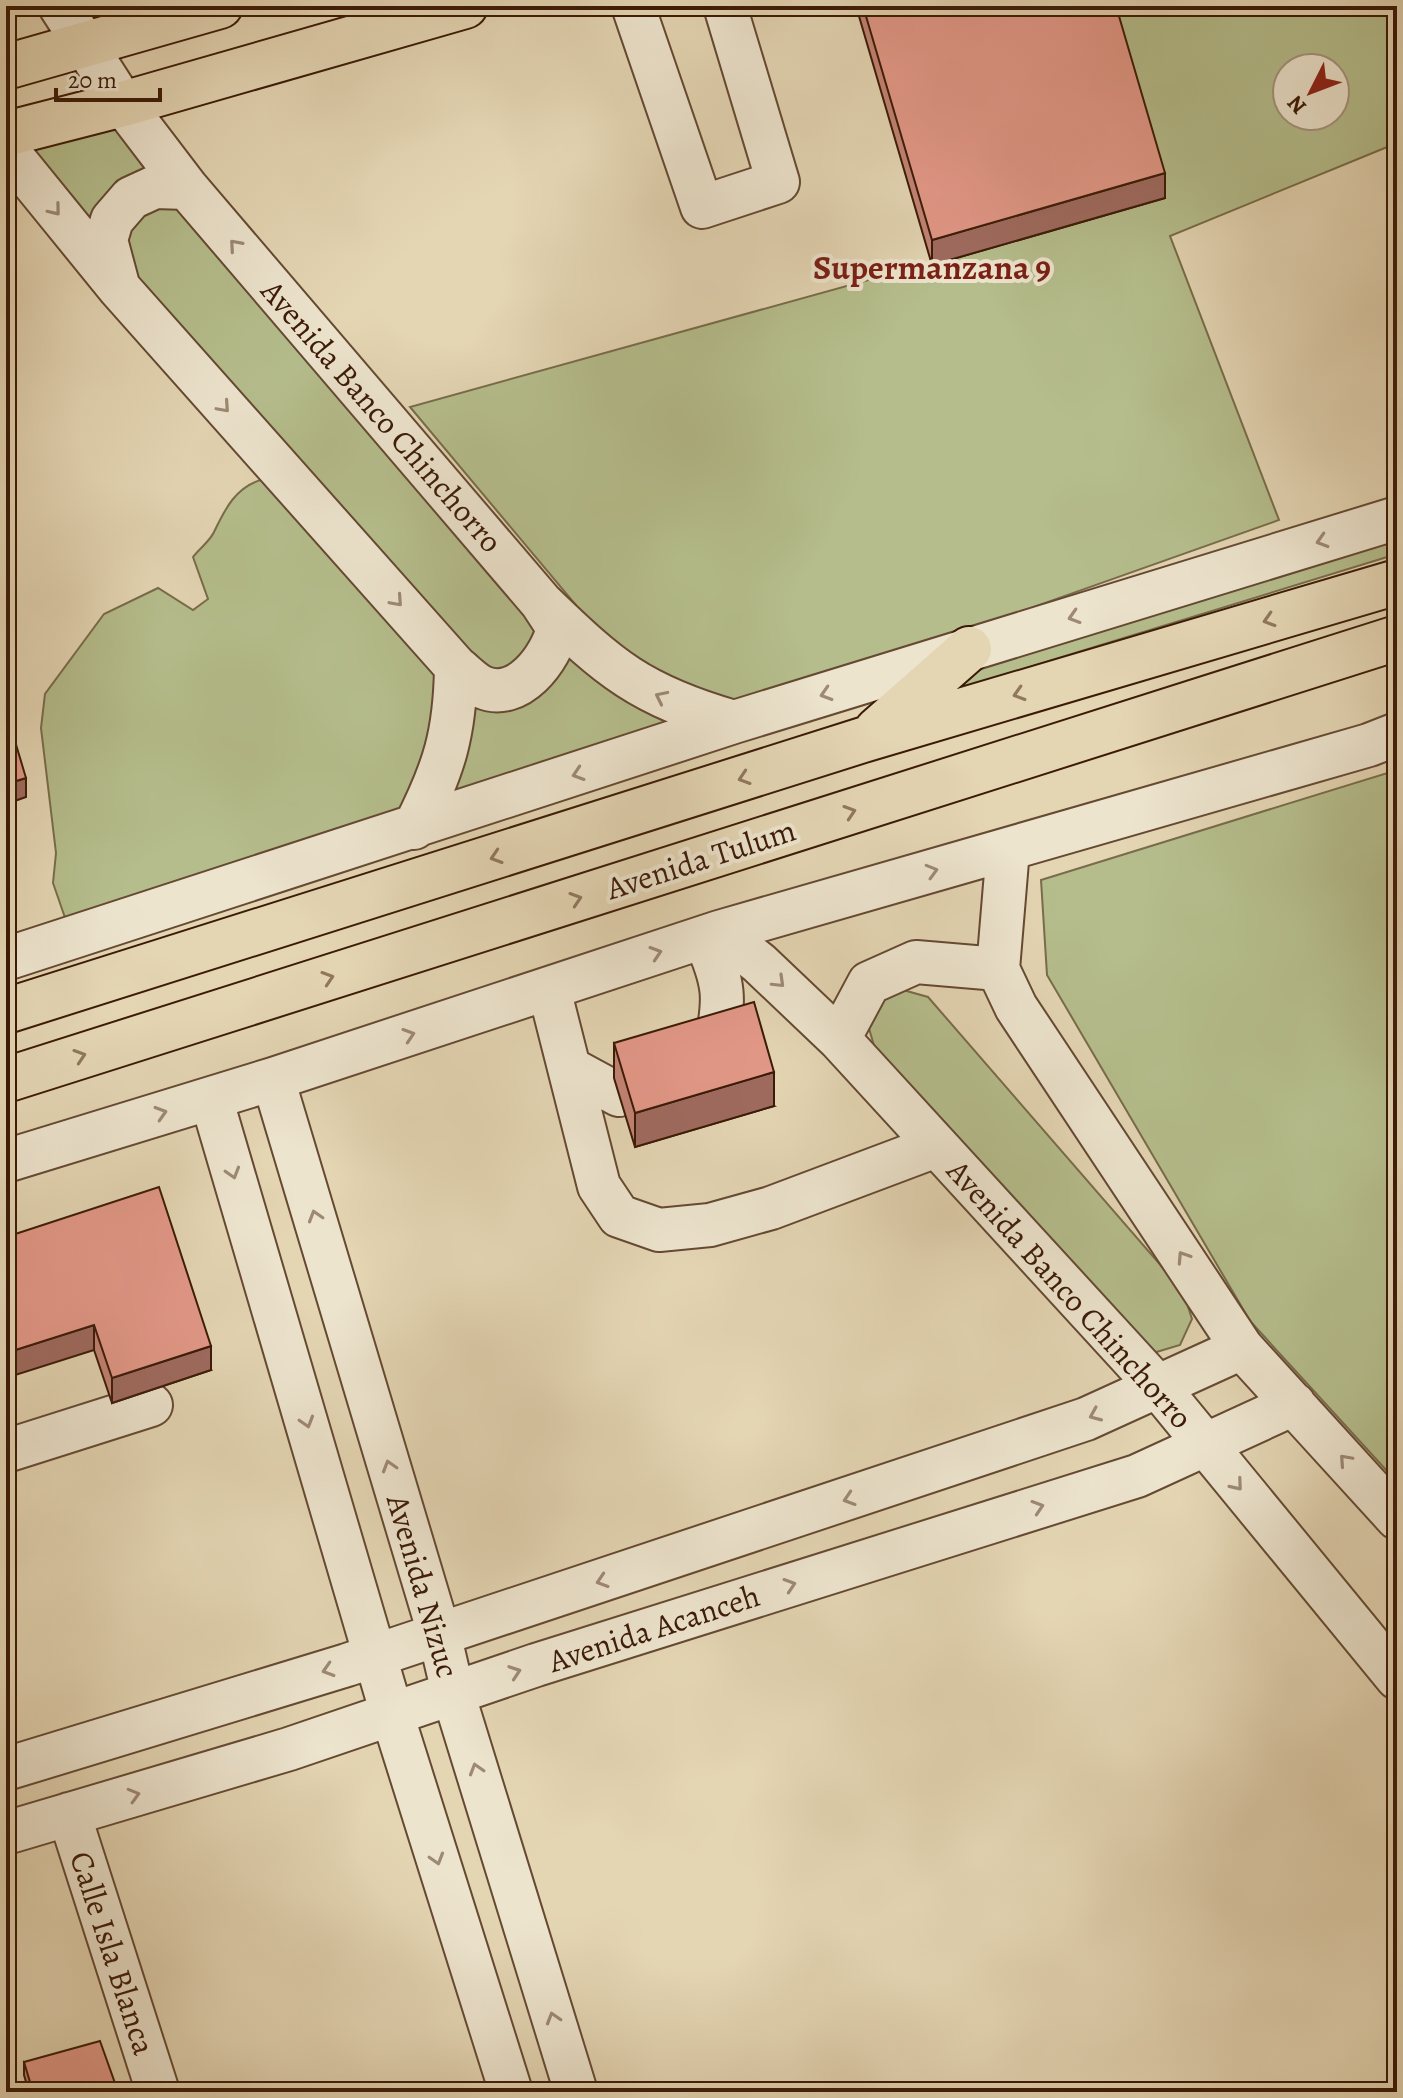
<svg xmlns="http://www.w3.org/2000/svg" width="1403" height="2098" viewBox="0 0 1403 2098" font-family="Alegreya,serif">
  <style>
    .green { fill: #b5bd8c; stroke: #786c4a; stroke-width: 2; fill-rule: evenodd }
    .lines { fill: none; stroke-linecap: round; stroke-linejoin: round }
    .minor-casing { stroke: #654932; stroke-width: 46 }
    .major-casing { stroke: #3b1a07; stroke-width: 48 }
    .path { stroke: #3b1a07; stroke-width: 5; stroke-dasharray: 6 4; stroke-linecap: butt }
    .minor { stroke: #ede4ce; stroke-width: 42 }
    .major { stroke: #e4d5b3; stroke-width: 44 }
    .wall { fill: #c38375; stroke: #3b1a07; stroke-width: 2 }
    .shaded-wall { fill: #9f6a5f; stroke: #3b1a07; stroke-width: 2 }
    .building { fill: #e39888; stroke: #3b1a07; stroke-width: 2 }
    .oneway { stroke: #9d8974 }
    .oneway2 { stroke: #90785d }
    .labels { text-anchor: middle; stroke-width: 8; stroke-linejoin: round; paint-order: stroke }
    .street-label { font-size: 32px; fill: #3b1a07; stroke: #ede4ce }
    .neighbourhood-label { font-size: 34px; font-weight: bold; fill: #7a1f14; stroke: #ede4ce }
  </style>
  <rect width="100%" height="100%" fill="#e4d5b3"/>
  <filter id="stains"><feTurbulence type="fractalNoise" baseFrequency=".0025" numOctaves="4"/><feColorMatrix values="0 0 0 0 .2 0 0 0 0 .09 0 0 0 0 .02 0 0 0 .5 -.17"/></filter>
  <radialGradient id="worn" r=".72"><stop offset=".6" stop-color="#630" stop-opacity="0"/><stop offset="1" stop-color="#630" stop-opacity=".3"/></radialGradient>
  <path class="green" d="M 1109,6 L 1397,6 L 1397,143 L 1170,236 L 1279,520 L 729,715 L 611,647 L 410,407 L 1164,198 ZM 1287,68 L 1335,68 L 1335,116 L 1287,116 Z
    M 123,104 L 541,602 L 734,722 L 71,935 L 53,883 L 56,853 L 41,728 L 45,694 L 104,614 L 158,588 L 193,610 L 208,599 L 193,557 C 199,549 210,541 214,532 C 225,509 236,486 264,479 L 6,134 Z
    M 1397,527 L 1397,554 L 958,689 L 986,661 Z
    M 1397,770 L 1397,1482 L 1250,1321 L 1047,975 L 1041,880 Z
    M 903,990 L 928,997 L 1183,1291 L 1192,1319 L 1180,1345 L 1153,1353 L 875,1049 L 868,1025 L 879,1002 Z"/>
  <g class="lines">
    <defs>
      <path id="minor" d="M 60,6 L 123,104 L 187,188 L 541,602 C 610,669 640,695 734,722
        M 633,6 L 702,207 L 778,182 L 725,6
        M 6,149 L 119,288 L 456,667 C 455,734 444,769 414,828
        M 118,285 L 106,240 L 112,220 L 131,198 L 155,187 L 187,188
        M 456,667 C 464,673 473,683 482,687 C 518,703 551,658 558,628 L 541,602
        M 1008,849 L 998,969 L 1016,1007 L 1242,1348 L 1397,1518
        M 719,932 L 759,963 L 839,1039 L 1159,1388 L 1397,1678
        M 704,937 C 725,983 726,999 715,1048
        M 6,959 L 734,722 L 1397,518
        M 549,989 L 599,1186 L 619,1216 L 659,1230 L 710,1225 L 771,1208 L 936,1146
        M 839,1039 L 869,983 L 916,962 L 998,969
        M 571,1069 L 619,1095
        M 273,1079 L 439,1633 L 453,1693 L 576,2092
        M 211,1098 L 392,1714 L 511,2092
        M 6,1161 L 273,1079 L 719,932 L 1369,745 L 1397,734
        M 6,1451 L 151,1405
        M 6,1769 L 347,1665 L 1086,1419 L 1242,1348
        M 69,1814 L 158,2092
        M 6,1833 L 289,1749 L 536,1665 L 1137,1476 L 1294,1404"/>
      <path id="major" d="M 6,67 L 220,6
        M 6,134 L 123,104 L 465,6
        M 877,730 L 969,649
        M 6,1011 L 866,739 L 1397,582
        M 6,1080 L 1397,638"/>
    </defs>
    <use href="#minor" class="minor-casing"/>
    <use href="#major" class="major-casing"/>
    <path class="path" d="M 6,16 L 25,12"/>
    <use href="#minor" class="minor"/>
    <use href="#major" class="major"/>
  </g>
  <path class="wall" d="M 856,6 L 1116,6 L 1165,198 L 932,265 Z
    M 614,1043 L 774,1106 L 635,1147 L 614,1078 Z
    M 6,1237 L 211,1370 L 112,1403 L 94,1350 Z
    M 24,2062 L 116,2092 L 29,2092 L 24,2075 Z"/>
  <path class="shaded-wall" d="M 1165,173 L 1165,198 L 932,265 L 932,240 Z
    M 26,778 L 26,797 L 6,804 L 6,784 Z
    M 774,1072 L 774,1106 L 635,1147 L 635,1113 Z
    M 94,1325 L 94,1350 L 6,1378 L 6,1353 Z
    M 211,1346 L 211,1370 L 112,1403 L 112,1378 Z
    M 116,2086 L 116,2092 L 100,2092 Z"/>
  <path class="building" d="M 863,6 L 1116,6 L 1165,173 L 932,240 Z
    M 6,711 L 26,778 L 6,784 Z
    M 754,1002 L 774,1072 L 635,1113 L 614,1043 Z
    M 159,1187 L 211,1346 L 112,1378 L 94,1325 L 6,1353 L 6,1237 Z
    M 100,2041 L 116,2086 L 100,2092 L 33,2092 L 24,2062 Z"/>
  <defs><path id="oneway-chevron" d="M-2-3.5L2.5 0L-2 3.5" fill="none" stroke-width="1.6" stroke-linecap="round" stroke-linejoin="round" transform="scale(2)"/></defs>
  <g class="oneway">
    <use href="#oneway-chevron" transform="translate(55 210) rotate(51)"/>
    <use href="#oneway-chevron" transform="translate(235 245) rotate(-131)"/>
    <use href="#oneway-chevron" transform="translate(224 407) rotate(48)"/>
    <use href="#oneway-chevron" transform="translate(1322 541) rotate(163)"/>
    <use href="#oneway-chevron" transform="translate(397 601) rotate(48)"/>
    <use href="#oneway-chevron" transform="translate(1074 617) rotate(163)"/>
    <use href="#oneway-chevron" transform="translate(826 694) rotate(163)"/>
    <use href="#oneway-chevron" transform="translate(661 697) rotate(-154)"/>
    <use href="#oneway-chevron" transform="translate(578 774) rotate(162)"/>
    <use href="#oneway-chevron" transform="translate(932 871) rotate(-16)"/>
    <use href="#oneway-chevron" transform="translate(656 953) rotate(-18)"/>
    <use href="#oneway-chevron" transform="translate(779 982) rotate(44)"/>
    <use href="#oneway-chevron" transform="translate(409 1035) rotate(-18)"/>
    <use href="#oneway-chevron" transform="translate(161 1113) rotate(-17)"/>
    <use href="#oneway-chevron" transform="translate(233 1173) rotate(73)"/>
    <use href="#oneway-chevron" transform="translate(315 1216) rotate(-107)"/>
    <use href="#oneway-chevron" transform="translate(1183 1257) rotate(-123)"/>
    <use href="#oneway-chevron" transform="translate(1095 1415) rotate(157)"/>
    <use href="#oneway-chevron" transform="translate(307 1422) rotate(73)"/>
    <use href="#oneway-chevron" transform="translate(1345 1460) rotate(-132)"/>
    <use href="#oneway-chevron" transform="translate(389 1466) rotate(-107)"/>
    <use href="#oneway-chevron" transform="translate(1237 1485) rotate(50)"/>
    <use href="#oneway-chevron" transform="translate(849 1499) rotate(162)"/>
    <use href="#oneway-chevron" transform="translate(1038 1507) rotate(-18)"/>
    <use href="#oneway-chevron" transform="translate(602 1581) rotate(162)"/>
    <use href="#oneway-chevron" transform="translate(790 1585) rotate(-18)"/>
    <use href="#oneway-chevron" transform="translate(328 1670) rotate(163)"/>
    <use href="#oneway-chevron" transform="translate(515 1672) rotate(-19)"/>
    <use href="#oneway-chevron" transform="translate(476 1769) rotate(-107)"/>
    <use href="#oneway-chevron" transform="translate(134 1795) rotate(-16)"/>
    <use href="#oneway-chevron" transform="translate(437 1859) rotate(73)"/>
    <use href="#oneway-chevron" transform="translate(553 2018) rotate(-107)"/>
  </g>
  <g class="oneway2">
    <use href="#oneway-chevron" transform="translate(1269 620) rotate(163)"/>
    <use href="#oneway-chevron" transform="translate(1019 694) rotate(163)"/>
    <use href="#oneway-chevron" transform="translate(744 778) rotate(162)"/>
    <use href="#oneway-chevron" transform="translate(850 812) rotate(-18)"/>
    <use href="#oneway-chevron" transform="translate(496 857) rotate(162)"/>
    <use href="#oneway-chevron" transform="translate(576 899) rotate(-18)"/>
    <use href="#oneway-chevron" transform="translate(328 978) rotate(-18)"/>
    <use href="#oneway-chevron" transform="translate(80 1056) rotate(-18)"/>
  </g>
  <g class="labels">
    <g class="street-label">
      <text transform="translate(382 416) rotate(49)" y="11">Avenida Banco Chinchorro</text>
      <text transform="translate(701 859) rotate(-18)" y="11">Avenida Tulum</text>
      <text transform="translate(1070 1294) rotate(48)" y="11">Avenida Banco Chinchorro</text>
      <text transform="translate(423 1586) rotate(74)" y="11">Avenida Nizuc</text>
      <text transform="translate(654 1628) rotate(-18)" y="11">Avenida Acanceh</text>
      <text transform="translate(113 1953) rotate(72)" y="11">Calle Isla Blanca</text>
    </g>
    <g class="neighbourhood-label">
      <text x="932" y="279">Supermanzana 9</text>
    </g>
  </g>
  <rect width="1403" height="2098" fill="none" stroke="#e4d5b3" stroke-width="32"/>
  <rect x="8" y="8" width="1387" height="2082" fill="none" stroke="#3b1a07" stroke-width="4"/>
  <rect x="16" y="16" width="1371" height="2066" fill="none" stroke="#3b1a07" stroke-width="2"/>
  <g transform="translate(1311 92) rotate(228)"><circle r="38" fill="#ede4ce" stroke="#a6937e" stroke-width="2"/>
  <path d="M0-6L14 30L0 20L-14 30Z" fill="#8f2418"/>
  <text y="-12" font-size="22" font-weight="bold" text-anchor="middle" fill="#3b1a07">N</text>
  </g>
  <path d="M56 88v12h104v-12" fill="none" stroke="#3b1a07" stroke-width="4"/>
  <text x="68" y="88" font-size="24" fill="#3b1a07" stroke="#ede4ce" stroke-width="6" paint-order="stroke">20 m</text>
  <rect width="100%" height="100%" filter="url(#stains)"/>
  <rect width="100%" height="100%" fill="url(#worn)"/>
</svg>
